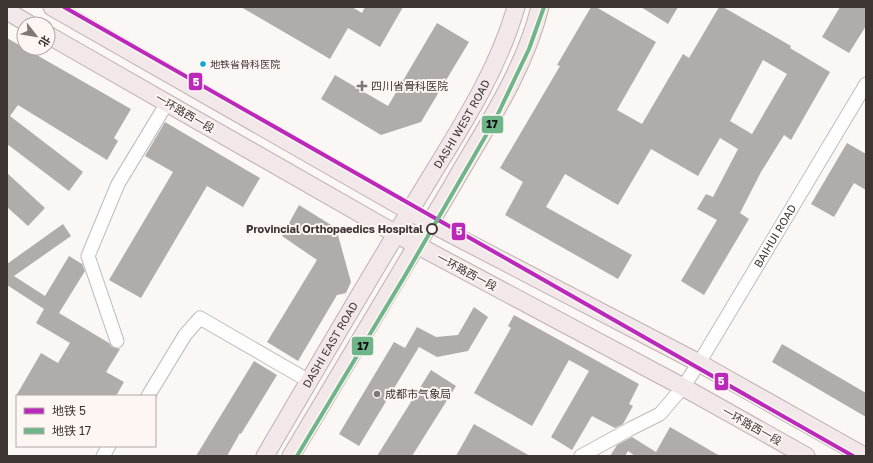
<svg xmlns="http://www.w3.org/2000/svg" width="873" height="463" viewBox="0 0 873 463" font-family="'Golos Text','Noto Sans SC',sans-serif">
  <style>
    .building { fill: #b0aca9; fill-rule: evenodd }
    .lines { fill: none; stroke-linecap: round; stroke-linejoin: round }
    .minor-casing { stroke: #c1bcba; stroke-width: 15 }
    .major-casing { stroke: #c0afb2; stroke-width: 19 }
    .minor { stroke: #fefefe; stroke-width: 13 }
    .major { stroke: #f2e8ea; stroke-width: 17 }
    .metro-1-casing { stroke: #fdf6f3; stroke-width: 7 }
    .metro-2-casing { stroke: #fdf6f3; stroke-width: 7 }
    .metro-1 { stroke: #bb29bb; stroke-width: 4 }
    .metro-2 { stroke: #6fb58a; stroke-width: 4 }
    .bus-dot { fill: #00a9ce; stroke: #fdf6f3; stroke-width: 1.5 }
    .poi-dot { fill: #7f7976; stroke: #fdf6f3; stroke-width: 1.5 }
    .stop-dot { fill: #fdf6f3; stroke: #3c3532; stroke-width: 2 }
    .labels { text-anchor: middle; stroke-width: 4; stroke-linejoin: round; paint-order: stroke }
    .bus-label { font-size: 10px; fill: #3c3532; stroke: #fdf6f3; text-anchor: start }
    .poi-label { font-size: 11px; fill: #3c3532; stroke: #fdf6f3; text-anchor: start }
    .street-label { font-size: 11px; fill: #3c3532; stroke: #fdf6f3 }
    .stop-label { font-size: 11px; font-weight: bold; fill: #3c3532; stroke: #fdf6f3; text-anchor: end }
    .line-badge { stroke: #fdf6f3; stroke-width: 1.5 }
    .badge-label { font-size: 11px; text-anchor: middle; font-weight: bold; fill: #fff }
    .pale-badge-label { font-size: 11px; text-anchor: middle; font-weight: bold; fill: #111 }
  </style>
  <rect width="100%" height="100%" fill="#fbf7f5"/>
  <path class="building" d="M 241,7 L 352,7 L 362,13 L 365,7 L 403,7 L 380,47 L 348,28 L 330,59 Z
    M 591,7 L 596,7 L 656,42 L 617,110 L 642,124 L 683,54 L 689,58 L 719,7 L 723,7 L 791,46 L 790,48 L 830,72 L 791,140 L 784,135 L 761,172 L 740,213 L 749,219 L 704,295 L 681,281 L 717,220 L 697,209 L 706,194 L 713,197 L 738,149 L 720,138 L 698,176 L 651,149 L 618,205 L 565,174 L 546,207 L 632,255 L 618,279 L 505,215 L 523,182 L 500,168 L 560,66 L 557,65 ZM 763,60 L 787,74 L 752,134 L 730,121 Z
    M 641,7 L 678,7 L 668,24 Z
    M 840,7 L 866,7 L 866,26 L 849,53 L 822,37 Z
    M 437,23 L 469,42 L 421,122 L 381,135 L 321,99 L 335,75 L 388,106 Z
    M 7,38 L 131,109 L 114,138 L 118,141 L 107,160 L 18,105 L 10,116 L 83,172 L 69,191 L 7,144 Z
    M 165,122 L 260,178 L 243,207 L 207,186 L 141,298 L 109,280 L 173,172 L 145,156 Z
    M 847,143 L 866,154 L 866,190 L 854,183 L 834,217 L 811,204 Z
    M 7,173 L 45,208 L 28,226 L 7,207 Z
    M 299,205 L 336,228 L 351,282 L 346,293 L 337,295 L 298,361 L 267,342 L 317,260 L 282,236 Z
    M 63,224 L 71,236 L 14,276 L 45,296 L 69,256 L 82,264 L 85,271 L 59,313 L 109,343 L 112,347 L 120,349 L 106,372 L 124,382 L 116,396 L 16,396 L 41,353 L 58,363 L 70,343 L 36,323 L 44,309 L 7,285 L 7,264 Z
    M 474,307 L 488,317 L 468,351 L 437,357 L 419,347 L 359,446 L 339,434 L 394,342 L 405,348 L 417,327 L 436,337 L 458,335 Z
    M 514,315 L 639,384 L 629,404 L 633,406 L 623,424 L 615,428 L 592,416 L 572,450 L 551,437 L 589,371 L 569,360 L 532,426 L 474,393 L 511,328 L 508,326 Z
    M 782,344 L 866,393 L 866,417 L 772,362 Z
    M 254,361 L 277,375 L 241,434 L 240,433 L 227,456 L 196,456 Z
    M 431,370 L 456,386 L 412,456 L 377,456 Z
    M 474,424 L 530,456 L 456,456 Z
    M 670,427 L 720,456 L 635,456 L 628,451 L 625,456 L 610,456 L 617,445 L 632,437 L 656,452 Z"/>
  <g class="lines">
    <defs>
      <g id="minor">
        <path d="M 117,341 L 88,256 L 118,184 L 167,103"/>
        <path d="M 148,396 L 185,335 L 200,318 L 309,381"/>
        <path d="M 103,456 L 109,446"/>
        <path id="s1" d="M 581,456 L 632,428 L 660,414 L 683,387 L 699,363 L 866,84"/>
      </g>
      <g id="major">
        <path d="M 52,7 L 430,223 L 699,363 L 864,456"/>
        <path d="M 7,11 L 29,24"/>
        <path d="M 48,35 L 396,234 L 683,387 L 806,456"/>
        <path id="s2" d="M 265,456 C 313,374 361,292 410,211 C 448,146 495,81 516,7"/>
        <path d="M 291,456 C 345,366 399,276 452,186 C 485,128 524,72 540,7"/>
      </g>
    </defs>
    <use href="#minor" class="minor-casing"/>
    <use href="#major" class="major-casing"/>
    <use href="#minor" class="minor"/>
    <use href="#major" class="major"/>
    <defs>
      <path id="metro-1" d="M 64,7 L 853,456"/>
      <path id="metro-2" d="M 297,456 L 406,274 L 496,118 L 529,49 L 544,7"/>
    </defs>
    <use href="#metro-1" class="metro-1-casing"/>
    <use href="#metro-2" class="metro-2-casing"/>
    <use href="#metro-1" class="metro-1"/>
    <use href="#metro-2" class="metro-2"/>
  </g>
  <circle class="bus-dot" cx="203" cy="64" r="3.5"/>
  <g class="poi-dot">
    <path d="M360 80h4v4h4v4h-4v4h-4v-4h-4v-4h4z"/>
    <circle cx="377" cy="394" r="4"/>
  </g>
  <circle class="stop-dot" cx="432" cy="229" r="5"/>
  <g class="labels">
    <g class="bus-label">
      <text x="210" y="68">地铁省骨科医院</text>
    </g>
    <g class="poi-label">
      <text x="371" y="90">四川省骨科医院</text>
      <text x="385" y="398">成都市气象局</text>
    </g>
    <g class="street-label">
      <text transform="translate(185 113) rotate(30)" y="4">一环路西一段</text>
      <text dy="4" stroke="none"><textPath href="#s2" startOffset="386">DASHI WEST ROAD</textPath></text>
      <text dy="4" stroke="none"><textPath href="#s1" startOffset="302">BAIHUI ROAD</textPath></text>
      <text transform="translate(467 272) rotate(28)" y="4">一环路西一段</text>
      <text dy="4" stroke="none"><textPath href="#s2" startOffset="129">DASHI EAST ROAD</textPath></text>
      <text transform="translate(752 426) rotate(29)" y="4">一环路西一段</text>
    </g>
    <g class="stop-label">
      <text x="423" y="233">Provincial Orthopaedics Hospital</text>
    </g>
  </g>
  <g class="line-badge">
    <rect x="188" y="72" width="15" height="19" rx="4" fill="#bb29bb"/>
    <rect x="481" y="115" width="23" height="19" rx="4" fill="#6fb58a"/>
    <rect x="451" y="222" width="15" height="19" rx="4" fill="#bb29bb"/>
    <rect x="351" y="336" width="23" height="20" rx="4" fill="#6fb58a"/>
    <rect x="714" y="372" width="15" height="19" rx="4" fill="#bb29bb"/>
  </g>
  <g class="badge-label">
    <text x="196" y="86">5</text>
    <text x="459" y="235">5</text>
    <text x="721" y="385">5</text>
  </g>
  <g class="pale-badge-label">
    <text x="492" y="128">17</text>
    <text x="363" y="350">17</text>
  </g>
  <rect width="873" height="463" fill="none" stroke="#3c3532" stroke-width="16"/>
  <rect x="16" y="395" width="140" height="52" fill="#fdf6f3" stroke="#b0a9a6"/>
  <rect x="24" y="408" width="20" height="6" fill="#bb29bb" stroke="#b0a9a6"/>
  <text x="52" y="415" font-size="12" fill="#3c3532">地铁 5</text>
  <rect x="24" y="428" width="20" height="6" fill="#6fb58a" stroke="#b0a9a6"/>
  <text x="52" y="435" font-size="12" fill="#3c3532">地铁 17</text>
  <g transform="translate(36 36) rotate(121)"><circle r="19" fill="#fdf6f3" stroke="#b0a9a6"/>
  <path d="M0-3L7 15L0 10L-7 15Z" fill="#7f7976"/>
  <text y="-6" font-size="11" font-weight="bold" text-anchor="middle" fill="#3c3532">北</text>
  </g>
</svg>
